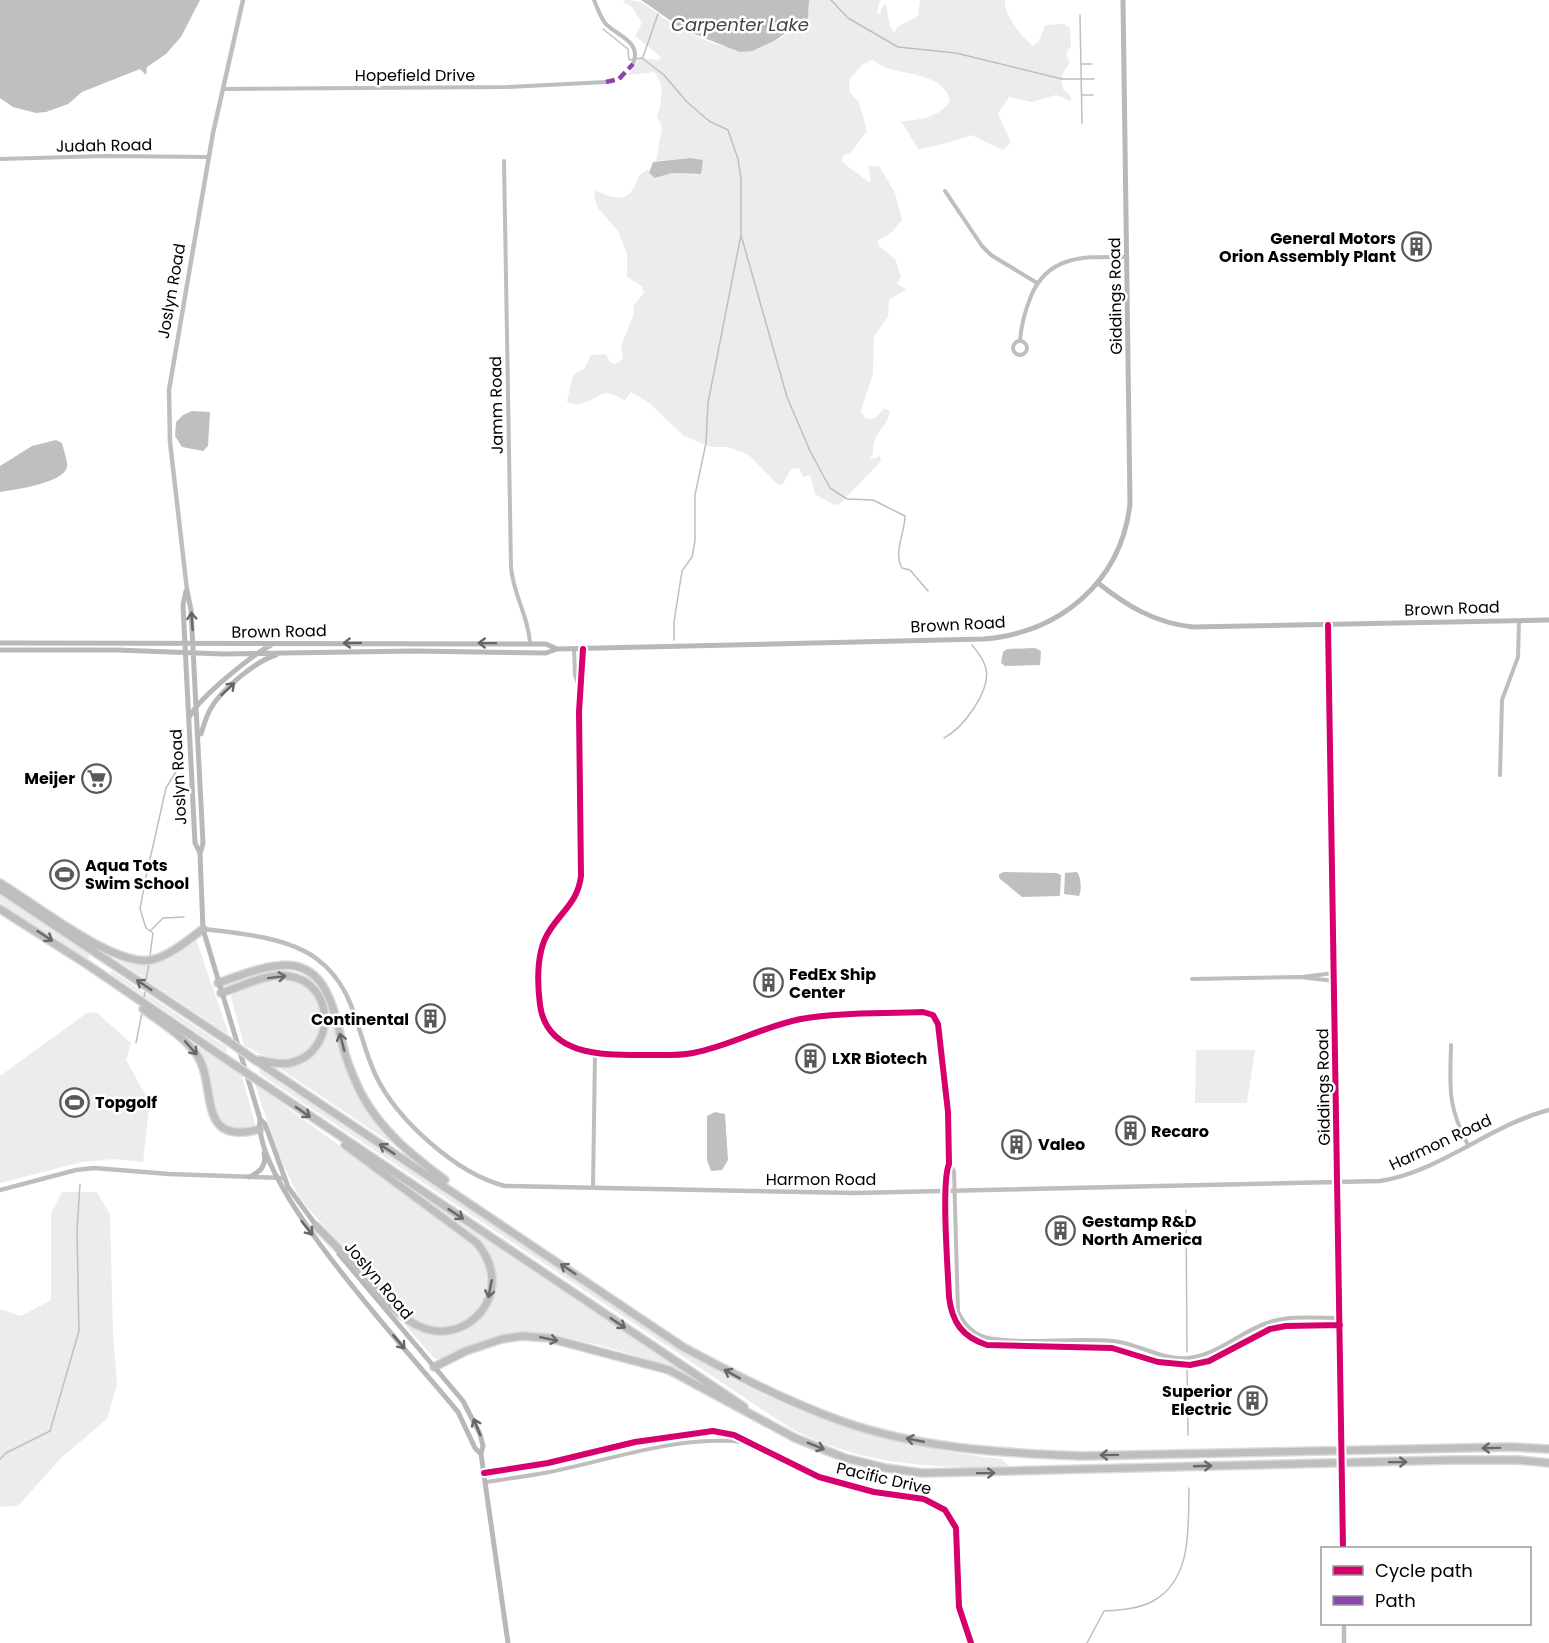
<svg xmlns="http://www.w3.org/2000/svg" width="1549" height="1643" viewBox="0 0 1549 1643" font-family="Poppins,sans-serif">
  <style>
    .green { fill: #ececec }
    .water { fill: #bfbfbf }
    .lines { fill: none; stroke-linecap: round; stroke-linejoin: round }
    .stream { stroke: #bfbfbf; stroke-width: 1.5 }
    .motorway-casing { stroke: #dbdbdb; stroke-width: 10 }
    .minor { stroke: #bebebe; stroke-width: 4 }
    .tertiary { stroke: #bebebe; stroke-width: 4.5 }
    .secondary { stroke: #b8b8b8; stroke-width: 5 }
    .motorway { stroke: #bebebe; stroke-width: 7 }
    .motorway-bridge-casing { stroke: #dbdbdb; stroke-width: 10; stroke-linecap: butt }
    .tertiary-bridge { stroke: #bebebe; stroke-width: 4.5 }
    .motorway-bridge { stroke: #bebebe; stroke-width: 7 }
    .quiet { stroke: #8e44ad; stroke-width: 4.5; stroke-dasharray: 9 4.5; stroke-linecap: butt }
    .cycleway-casing { stroke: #fff; stroke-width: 10 }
    .cycleway { stroke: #d6006c; stroke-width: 6 }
    .oneway { stroke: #656565 }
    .oneway2 { stroke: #686868 }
    .labels { text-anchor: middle; stroke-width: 5; stroke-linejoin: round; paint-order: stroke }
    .street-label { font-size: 16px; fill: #000; stroke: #fff }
    .poi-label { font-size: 16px; font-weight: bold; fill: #000; stroke: #fff; text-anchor: start }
    .water-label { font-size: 18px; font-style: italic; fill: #444; stroke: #fff }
  </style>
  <rect width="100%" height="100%" fill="#fff"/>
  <path class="green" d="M 625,0 C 645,0 649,8 665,19 C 720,52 756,64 808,18 L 809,0 L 880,0 L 877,13 L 879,14 L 884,4 L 886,5 L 890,27 L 895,33 L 897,27 L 918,16 L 920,0 L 1005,0 C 1002,12 1023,39 1033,46 L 1039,41 L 1045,25 L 1064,24 L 1070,28 L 1071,46 L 1066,54 L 1070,63 C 1063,71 1059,79 1064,90 L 1070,95 L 1071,101 L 1056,95 L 1032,102 L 1009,97 L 998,114 L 1011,142 L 1003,150 L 971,135 C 958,140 932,148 918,149 L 901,121 C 916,121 943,117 950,100 C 943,73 904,75 884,67 C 879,65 877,62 872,60 L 863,64 L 849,80 L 850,93 L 859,102 L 867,131 L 850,153 L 844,155 L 842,162 L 869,182 L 871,181 L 868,166 L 879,166 L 895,193 L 902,220 L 891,233 L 877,241 L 879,246 L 895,259 L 901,277 L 897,284 L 906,289 L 889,300 L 888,317 L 874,336 L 873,373 L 861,411 L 865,418 C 877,421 877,415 884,409 L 890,411 C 886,430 873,430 873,454 L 870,457 L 871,459 L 880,456 L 881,461 L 840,504 L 834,505 L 815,494 L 810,475 L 803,477 L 799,468 L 791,469 L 783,484 L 778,485 L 749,455 L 728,447 L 711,447 L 684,436 L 649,403 L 631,392 L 625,400 C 619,399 614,393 607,393 C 595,394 585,410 567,402 L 573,375 L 584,369 L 591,355 L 606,354 L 610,362 L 615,364 L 623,359 L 621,346 L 634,314 L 633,306 L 644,293 L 642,286 L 627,277 L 627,254 L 618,231 L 598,208 L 594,196 L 596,190 C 603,195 623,203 631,192 C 638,183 636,174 648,170 L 655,178 L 672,173 L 698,175 L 703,160 L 690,158 L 656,161 L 662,127 L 657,117 C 661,103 666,84 654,72 L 628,75 L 640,58 L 658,60 L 661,57 L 635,36 L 642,23 L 632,7 L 623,2 Z
    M 0,895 L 90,955 L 88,959 L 0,903 Z
    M 196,939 L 229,1035 L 118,961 L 119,959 L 145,963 Z
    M 285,969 L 310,978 L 324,993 L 340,1049 L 379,1126 L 400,1149 L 276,1066 L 317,1050 L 327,1025 L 324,1000 L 294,975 L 242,982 L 241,980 L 270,971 Z
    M 112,971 L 226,1047 L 227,1053 L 110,973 Z
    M 288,979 C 353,998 318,1094 244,1045 L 231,997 C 235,985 275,979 288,979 Z
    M 88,1012 L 97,1013 L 131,1043 L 126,1060 L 146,1096 L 149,1108 L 143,1162 L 114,1159 L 82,1162 L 0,1183 L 0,1076 Z
    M 189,1041 L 241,1074 L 256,1127 L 231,1128 L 216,1116 L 208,1078 Z
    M 1196,1050 L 1255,1050 L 1247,1103 L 1195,1103 Z
    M 259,1069 L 660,1337 C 764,1405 878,1446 1002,1459 L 1008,1465 L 1002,1467 C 924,1468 860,1464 790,1428 L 260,1074 Z
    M 255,1084 L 476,1245 C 499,1280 484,1332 435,1328 C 421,1326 410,1317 398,1309 L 300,1199 L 278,1154 Z
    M 62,1192 L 97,1192 L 110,1214 L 113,1333 L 117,1384 L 107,1419 L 60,1459 L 18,1506 L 0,1507 L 0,1309 L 21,1316 L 51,1300 L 51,1214 Z
    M 438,1208 L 681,1370 L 680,1372 C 643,1355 543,1326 505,1334 C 483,1338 456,1359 435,1359 L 399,1318 L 424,1331 L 452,1332 L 485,1309 L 493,1264 L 491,1259 L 473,1235 Z"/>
  <path class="water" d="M 0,0 L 200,0 L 181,37 L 166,54 L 147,67 L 146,75 L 140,69 L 82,92 L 68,104 L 46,112 L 36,113 L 13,107 L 0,98 Z
    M 641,0 L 809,0 L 808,18 L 774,41 L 752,51 L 740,52 L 684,30 Z
    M 690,158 L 703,160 L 701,174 L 672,173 L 655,178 L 649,173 L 653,162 Z
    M 192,411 L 210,412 L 208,446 L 203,451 L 182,447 L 175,436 L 176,422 L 183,415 Z
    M 56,440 L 62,443 C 63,449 68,460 67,467 C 64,483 13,490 0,492 L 0,466 L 32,446 Z
    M 1035,648 L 1041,651 L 1040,665 L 1005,666 L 1001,663 L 1003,652 L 1007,649 Z
    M 1004,872 L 1056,873 L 1061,875 L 1060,896 L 1022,897 L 999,878 L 999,874 Z
    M 1077,872 C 1081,877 1082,890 1079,896 L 1064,894 L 1065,873 Z
    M 715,1112 L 725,1114 L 728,1160 L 722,1170 L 711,1171 L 707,1160 L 707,1116 Z"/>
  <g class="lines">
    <path class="stream" d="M 831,0 L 848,18 L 898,47 L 956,53 L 1062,79 L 1094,79
      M 1080,15 L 1082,123
      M 603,29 L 628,49 L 629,60 L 642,58
      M 643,57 L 658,14
      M 642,58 L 664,75 L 687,102 L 709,121 L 728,130 L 738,159 L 741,179 L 741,235 L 708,403 L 706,443 L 695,495 L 695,541 L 692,557 L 682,571 L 674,622 L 674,640
      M 1081,64 L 1092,64
      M 1082,95 L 1093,95
      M 741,235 L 787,397 L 810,451 L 830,488 L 847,499 L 873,500 L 905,516 C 905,533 893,552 902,568 L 910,570 L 928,591
      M 944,738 C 963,728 991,691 986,669 C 984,660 978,652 972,645
      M 151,930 L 163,918 L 184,917
      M 150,956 L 153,933 L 146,928 L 140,909 L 146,877 L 166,788 L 180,765
      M 146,980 L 149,964
      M 144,997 L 145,992
      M 136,1043 L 142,1012
      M 1186,1210 L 1187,1352
      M 1187,1369 L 1188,1435
      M 0,1459 L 6,1453 L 50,1431 L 79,1331 L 77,1231 L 80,1184
      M 1087,1643 L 1104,1611 C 1119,1610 1139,1609 1153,1601 C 1193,1579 1188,1526 1189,1488"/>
    <defs>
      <path id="motorway" d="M 0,883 C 34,903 114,967 151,960 C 170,956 188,940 203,929
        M 0,889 L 228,1041
        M 0,909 L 88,965 L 236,1066
        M 218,983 C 237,977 256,968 276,966 C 332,958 334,1019 346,1057 C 350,1070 356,1083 362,1095 C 382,1132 412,1155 445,1180
        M 221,993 C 241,987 266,973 288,976 C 336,982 337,1053 290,1063 C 279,1065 269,1062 259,1060
        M 143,1009 C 161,1023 184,1036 197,1055 C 218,1087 195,1147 260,1129
        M 252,1058 L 683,1347 C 735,1375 786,1401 841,1421 C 917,1448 1000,1453 1081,1456 L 1511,1447 L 1549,1449
        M 266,1086 L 744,1407
        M 316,1226 C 330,1240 344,1254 358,1269 C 383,1297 416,1346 461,1327 C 473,1322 484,1311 489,1298 C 496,1278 490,1259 477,1243 L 345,1145
        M 434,1367 L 466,1351 L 502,1339 L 522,1336 L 548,1338 L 669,1370 L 795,1438 L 845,1458 L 886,1468 L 922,1473 L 1450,1460 L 1518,1460 L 1549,1463"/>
    </defs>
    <use href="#motorway" class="motorway-casing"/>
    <path class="minor" d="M 594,0 C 597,7 600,16 605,23 C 615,35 643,41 633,64
      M 223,89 L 506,87 L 606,82
      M 0,159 L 104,156 L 209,157
      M 504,161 L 511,567 C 513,595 529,617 530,644
      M 945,191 L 982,246 L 991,255 L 1037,283
      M1013 348a7 7 0 1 1 14 0a7 7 0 1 1-14 0Z
      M 1020,341 C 1021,324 1025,311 1031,296 C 1049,253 1088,257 1127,257
      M 574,649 L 575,675 L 579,686
      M 583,649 L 579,712 L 581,876 C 578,901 563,910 550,930 C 536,950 537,981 540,1005 C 547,1056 603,1055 643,1055 C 659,1055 677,1056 693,1053 C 730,1046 764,1026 801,1019 C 840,1012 883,1014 923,1012 L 933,1015 L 938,1024 L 948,1112 L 949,1164 C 941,1183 948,1271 949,1297 C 952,1322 962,1337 987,1345 L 1112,1348 L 1158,1362 L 1190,1365 L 1209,1361 L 1270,1329 L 1286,1326 L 1340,1325
      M 1500,775 L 1502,700 L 1518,657 L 1519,621
      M 1302,977 L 1334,973
      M 1192,979 L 1300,977 L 1334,981
      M 1451,1045 C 1450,1088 1447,1105 1468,1145
      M 950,1165 L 954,1171 L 958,1312 C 964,1324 973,1335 988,1338 C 1028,1345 1071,1337 1112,1341 C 1138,1343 1160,1360 1187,1358 C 1216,1356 1240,1332 1267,1323 C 1288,1315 1317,1318 1340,1318
      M 593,1188 L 595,1054
      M 484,1473 L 548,1463 L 635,1442 L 713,1431 L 734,1435 L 819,1477 L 874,1492 L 924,1499 L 945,1510 L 956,1528 L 959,1607 L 971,1643
      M 486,1482 C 507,1479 528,1476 550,1472 C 614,1459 678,1435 744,1442"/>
    <path class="tertiary" d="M 187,590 L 170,442 L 169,390 L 213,133 L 243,0
      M 1328,625 L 1341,1427
      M 203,929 C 239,933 287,937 317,959 C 357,989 356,1034 376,1076 C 397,1120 457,1174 505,1186 L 855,1193 L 1380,1181 C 1440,1172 1490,1125 1549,1110
      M 0,1190 L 76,1170 L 94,1168 L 169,1174 L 284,1178
      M 1342,1482 L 1343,1548
      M 1344,1624 L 1344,1643"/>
    <path class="secondary" d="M 1098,583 C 1127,606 1155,623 1193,627 L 1549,620
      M 187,590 L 191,610 L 203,843 L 200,854 L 203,929 L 260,1119 L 265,1124 L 288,1187 L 318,1228
      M 186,591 L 183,605 L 195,843 L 200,853
      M 0,643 L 546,644 L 557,649
      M 0,650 L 117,650 L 223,654 L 414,651 L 546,653 L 557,649 L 983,639 C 1059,633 1121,583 1130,504 L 1123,0
      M 189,718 C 198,698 251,656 271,645
      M 201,734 C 204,725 206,716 211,708 C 222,689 256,661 276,655
      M 260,1119 C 252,1186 413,1356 458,1412 L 475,1448 L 481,1454
      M 249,1177 C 260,1172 267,1166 264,1153
      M 339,1254 L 463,1401 L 480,1434 L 483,1446 L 481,1454 L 508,1643"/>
    <use href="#motorway" class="motorway"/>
    <defs>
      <path id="motorway-bridge" d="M 228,1041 L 252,1058
        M 236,1066 L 266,1086"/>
    </defs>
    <use href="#motorway-bridge" class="motorway-bridge-casing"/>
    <path class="tertiary-bridge" d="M 1341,1427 L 1342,1482"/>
    <use href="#motorway-bridge" class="motorway-bridge"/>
    <path class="quiet" d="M 606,82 L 619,79 L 633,64"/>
    <defs>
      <path id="cycleway" d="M 1328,625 L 1343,1548
        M 583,649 L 579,712 L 581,876 C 578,901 563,910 550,930 C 536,950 537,981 540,1005 C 547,1056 603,1055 643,1055 C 659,1055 677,1056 693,1053 C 730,1046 764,1026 801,1019 C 840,1012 883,1014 923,1012 L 933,1015 L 938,1024 L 948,1112 L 949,1164 C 941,1183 948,1271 949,1297 C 952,1322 962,1337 987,1345 L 1112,1348 L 1158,1362 L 1190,1365 L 1209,1361 L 1270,1329 L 1286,1326 L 1340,1325
        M 484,1473 L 548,1463 L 635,1442 L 713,1431 L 734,1435 L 819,1477 L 874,1492 L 924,1499 L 945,1510 L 956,1528 L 959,1607 L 971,1643"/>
    </defs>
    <use href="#cycleway" class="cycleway-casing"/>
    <use href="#cycleway" class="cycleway"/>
  </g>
  <defs><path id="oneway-shaft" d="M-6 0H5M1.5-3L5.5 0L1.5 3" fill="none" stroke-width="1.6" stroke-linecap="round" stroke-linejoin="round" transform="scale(1.5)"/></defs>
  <g class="oneway">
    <use href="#oneway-shaft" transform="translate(192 621) rotate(-94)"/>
    <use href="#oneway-shaft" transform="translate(352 643) rotate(179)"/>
    <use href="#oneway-shaft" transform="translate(487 643) rotate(-179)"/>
    <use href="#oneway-shaft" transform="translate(228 689) rotate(-43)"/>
    <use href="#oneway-shaft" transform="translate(307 1228) rotate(52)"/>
    <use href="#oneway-shaft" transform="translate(399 1342) rotate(50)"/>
    <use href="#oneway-shaft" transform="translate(477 1427) rotate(-112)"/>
  </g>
  <g class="oneway2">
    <use href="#oneway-shaft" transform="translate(45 936) rotate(33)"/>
    <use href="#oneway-shaft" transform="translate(277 977) rotate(-7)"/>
    <use href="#oneway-shaft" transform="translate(144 985) rotate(-146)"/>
    <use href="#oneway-shaft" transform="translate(342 1042) rotate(-105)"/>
    <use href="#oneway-shaft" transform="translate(191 1048) rotate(48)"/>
    <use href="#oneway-shaft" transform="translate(303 1112) rotate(35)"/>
    <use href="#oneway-shaft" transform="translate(387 1149) rotate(-147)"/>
    <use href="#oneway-shaft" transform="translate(456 1214) rotate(34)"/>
    <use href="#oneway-shaft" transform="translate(568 1269) rotate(-146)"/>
    <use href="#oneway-shaft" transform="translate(490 1289) rotate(101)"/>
    <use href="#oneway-shaft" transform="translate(618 1323) rotate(34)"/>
    <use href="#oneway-shaft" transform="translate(549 1339) rotate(12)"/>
    <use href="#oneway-shaft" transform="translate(732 1374) rotate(-151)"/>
    <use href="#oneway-shaft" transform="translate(915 1440) rotate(-169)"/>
    <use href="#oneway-shaft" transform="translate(816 1446) rotate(22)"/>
    <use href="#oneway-shaft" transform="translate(1491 1448) rotate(179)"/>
    <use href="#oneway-shaft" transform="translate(1109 1455) rotate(179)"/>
    <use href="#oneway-shaft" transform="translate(1398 1462) rotate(-1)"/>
    <use href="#oneway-shaft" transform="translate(1203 1466) rotate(-2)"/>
    <use href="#oneway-shaft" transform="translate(986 1473) rotate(-1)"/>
  </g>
  <defs>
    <symbol id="building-ring" viewBox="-11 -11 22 22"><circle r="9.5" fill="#fff" stroke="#595959" stroke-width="1.5"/><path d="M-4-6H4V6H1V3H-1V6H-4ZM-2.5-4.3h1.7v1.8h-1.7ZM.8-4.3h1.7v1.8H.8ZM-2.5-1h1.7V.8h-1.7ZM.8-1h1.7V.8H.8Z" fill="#595959"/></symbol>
    <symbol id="supermarket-ring" viewBox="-11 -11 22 22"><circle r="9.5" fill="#fff" stroke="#595959" stroke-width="1.5"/><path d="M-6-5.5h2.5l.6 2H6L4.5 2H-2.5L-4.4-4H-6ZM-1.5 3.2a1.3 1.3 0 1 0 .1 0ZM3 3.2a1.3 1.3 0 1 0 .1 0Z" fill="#595959"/></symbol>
    <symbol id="stadium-ring" viewBox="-11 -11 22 22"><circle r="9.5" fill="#fff" stroke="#595959" stroke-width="1.5"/><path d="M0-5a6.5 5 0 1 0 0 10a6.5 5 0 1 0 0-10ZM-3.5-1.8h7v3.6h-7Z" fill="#595959"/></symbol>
  </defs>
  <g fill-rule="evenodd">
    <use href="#building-ring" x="1400" y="230" width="33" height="33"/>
    <use href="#supermarket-ring" x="80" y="762" width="33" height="33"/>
    <use href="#stadium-ring" x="48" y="858" width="33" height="33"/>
    <use href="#building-ring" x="752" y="966" width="33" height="33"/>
    <use href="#building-ring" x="414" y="1002" width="33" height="33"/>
    <use href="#building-ring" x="794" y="1042" width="33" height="33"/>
    <use href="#stadium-ring" x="58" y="1086" width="33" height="33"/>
    <use href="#building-ring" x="1114" y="1114" width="33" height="33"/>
    <use href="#building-ring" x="1000" y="1128" width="33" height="33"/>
    <use href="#building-ring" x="1044" y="1214" width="33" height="33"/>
    <use href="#building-ring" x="1236" y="1384" width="33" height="33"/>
  </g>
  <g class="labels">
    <g class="street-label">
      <text x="415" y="81">Hopefield Drive</text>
      <text transform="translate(104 145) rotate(-1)" y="6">Judah Road</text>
      <text transform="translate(171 291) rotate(-80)" y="6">Joslyn Road</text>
      <text transform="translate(1115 296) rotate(-91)" y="6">Giddings Road</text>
      <text transform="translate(496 405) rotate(-91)" y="6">Jamm Road</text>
      <text transform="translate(1452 608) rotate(-2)" y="6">Brown Road</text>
      <text transform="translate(958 624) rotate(-3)" y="6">Brown Road</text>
      <text transform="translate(279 631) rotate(-1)" y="6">Brown Road</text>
      <text transform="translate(178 777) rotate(-93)" y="6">Joslyn Road</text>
      <text transform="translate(1323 1087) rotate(-91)" y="6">Giddings Road</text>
      <text transform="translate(1440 1142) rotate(-25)" y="6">Harmon Road</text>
      <text x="821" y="1185">Harmon Road</text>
      <text transform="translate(379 1280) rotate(50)" y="6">Joslyn Road</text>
      <text transform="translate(884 1478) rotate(13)" y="6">Pacific Drive</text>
    </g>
    <g class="poi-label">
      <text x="1396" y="244" text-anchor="end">General Motors<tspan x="1396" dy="18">Orion Assembly Plant</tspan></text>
      <text x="75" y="784" text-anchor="end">Meijer</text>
      <text x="85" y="871">Aqua Tots<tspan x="85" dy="18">Swim School</tspan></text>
      <text x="789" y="980">FedEx Ship<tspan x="789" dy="18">Center</tspan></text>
      <text x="409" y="1025" text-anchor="end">Continental</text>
      <text x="832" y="1064">LXR Biotech</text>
      <text x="95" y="1108">Topgolf</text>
      <text x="1151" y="1137">Recaro</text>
      <text x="1038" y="1150">Valeo</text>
      <text x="1082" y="1227">Gestamp R&amp;D<tspan x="1082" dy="18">North America</tspan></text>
      <text x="1232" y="1397" text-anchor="end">Superior<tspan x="1232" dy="18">Electric</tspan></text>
    </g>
    <g class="water-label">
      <text x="740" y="31">Carpenter Lake</text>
    </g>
  </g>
  <rect x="1321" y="1547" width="210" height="78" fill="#ffffff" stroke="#999999" stroke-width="1.5"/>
  <rect x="1333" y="1566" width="30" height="9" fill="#d6006c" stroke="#999999" stroke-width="1.5"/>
  <text x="1375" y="1577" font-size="18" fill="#000000">Cycle path</text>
  <rect x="1333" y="1596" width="30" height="9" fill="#8e44ad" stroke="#999999" stroke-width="1.5"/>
  <text x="1375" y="1607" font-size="18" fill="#000000">Path</text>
</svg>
